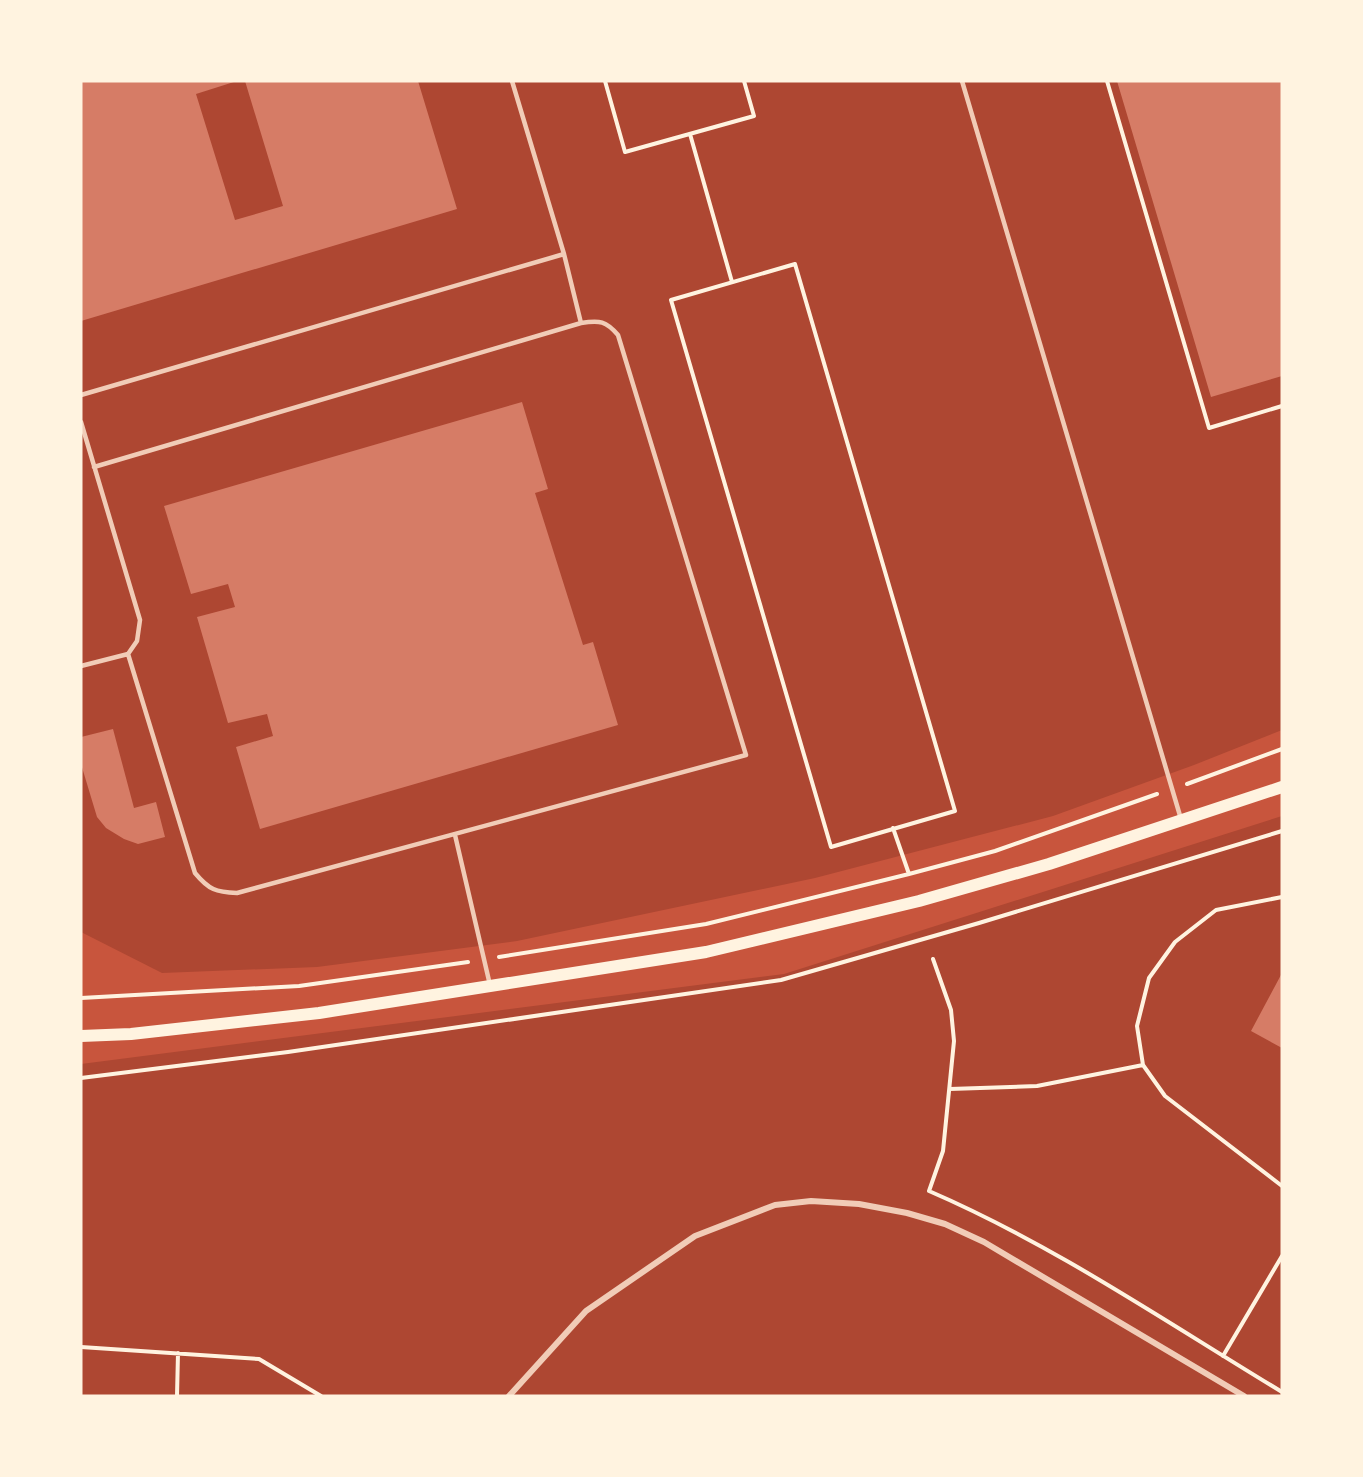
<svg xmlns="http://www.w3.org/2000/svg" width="1363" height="1477" viewBox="0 0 1363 1477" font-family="Manrope,sans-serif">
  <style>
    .green { fill: #ae4732 }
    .building { fill: #d67c66 }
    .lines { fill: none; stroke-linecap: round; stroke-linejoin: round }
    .path { stroke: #fff3e0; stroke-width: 4 }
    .service { stroke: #f1ccb7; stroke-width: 4.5 }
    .minor { stroke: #f1ccb7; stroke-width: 6 }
    .secondary { stroke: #fff3e0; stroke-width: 12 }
  </style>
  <rect width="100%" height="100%" fill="#c8553d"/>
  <path class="green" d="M 81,81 L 1282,81 L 1282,730 L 1194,765 L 1053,816 L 815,878 L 517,941 L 317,967 L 162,973 L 81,932 Z
    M 1282,816 L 1282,1396 L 81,1396 L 81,1064 L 784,974 Z"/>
  <path class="building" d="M 81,81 L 237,81 L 196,94 L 235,220 L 283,206 L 245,81 L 418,81 L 457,209 L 81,321 Z
    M 1117,81 L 1282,81 L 1282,376 L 1211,397 Z
    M 522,402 L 548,489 L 535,493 L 583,645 L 593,642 L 618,725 L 260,829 L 236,747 L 273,736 L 267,714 L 228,723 L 197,617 L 235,607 L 228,584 L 191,594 L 164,506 Z
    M 113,729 L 134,808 L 156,802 L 165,837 L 138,844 L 124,839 L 106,828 L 97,817 L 81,764 L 81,737 Z
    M 1282,973 L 1282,1048 L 1251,1031 Z"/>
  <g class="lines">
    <path class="path" d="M 605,81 L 625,152 L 754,116 L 744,81
      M 1107,81 L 1209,428 L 1282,406
      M 690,134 L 732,282
      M 795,264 L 955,811 L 831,847 L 671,300 Z
      M 1187,784 L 1282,749
      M 893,828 L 909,874
      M 1282,897 L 1216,910 L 1175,942 L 1149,978 L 1137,1026 L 1143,1065 L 1165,1096 L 1282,1186
      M 499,957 L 706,924 L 909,874 L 995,851 L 1157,794
      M 933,959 L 951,1010 L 954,1041 L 943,1151 L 929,1191 C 1054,1245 1166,1322 1282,1392
      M 81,998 L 299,986 L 468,962
      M 81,1078 L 288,1052 L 781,980 L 979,923 L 1282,831
      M 950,1089 L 1037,1086 L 1143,1065
      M 81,1347 L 259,1359 L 321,1396
      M 1223,1356 L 1282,1256
      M 177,1396 L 178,1353"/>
    <path class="service" d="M 512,81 L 564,254
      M 962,81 L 1181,819
      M 81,395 L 564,254 L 581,323
      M 81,422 L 140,620 L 137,641 L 128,654 L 81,666
      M 94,467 L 581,323 C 600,320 606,321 618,335 L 746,755 L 237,893 C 216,892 209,890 195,873 L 128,654
      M 455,835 L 490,985"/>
    <path class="minor" d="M 509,1396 L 586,1311 L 695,1236 L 775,1205 L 811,1201 L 859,1204 L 907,1213 L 945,1224 L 984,1242 L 1244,1396"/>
    <path class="secondary" d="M 81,1036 L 131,1034 L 319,1013 L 706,952 L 919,901 L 1049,864 L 1282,787"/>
  </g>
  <rect width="1363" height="1477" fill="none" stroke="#fff3e0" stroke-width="165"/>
</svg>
